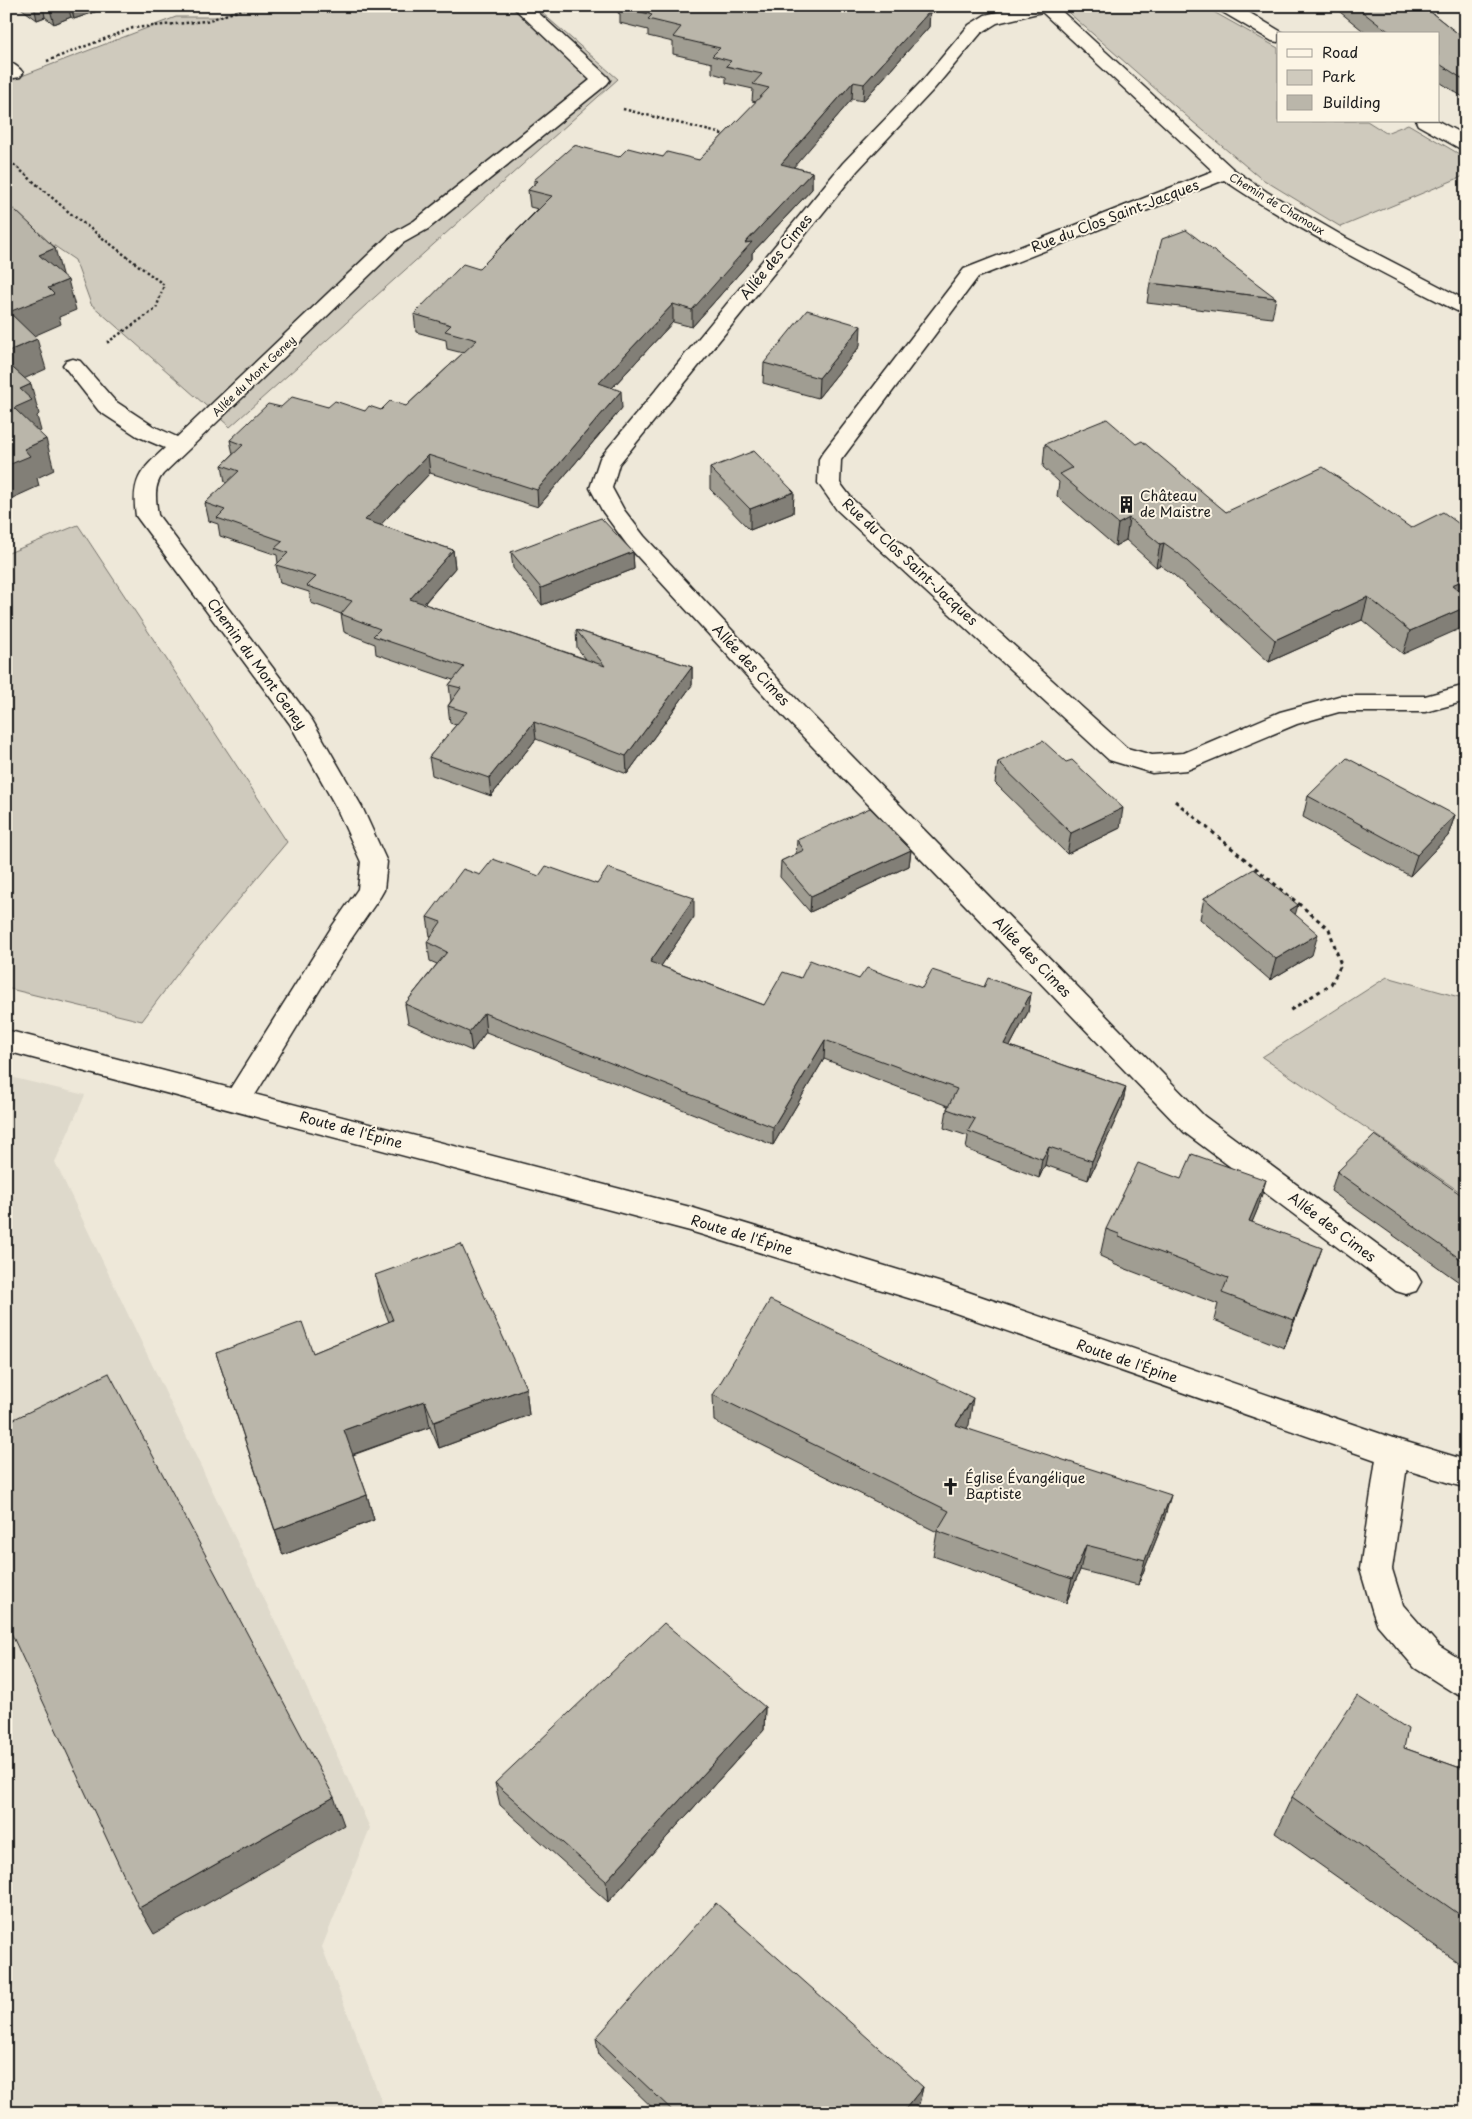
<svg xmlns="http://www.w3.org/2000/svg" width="1472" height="2119" viewBox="0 0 1472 2119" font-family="'Playpen Sans',sans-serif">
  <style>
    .built { fill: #ded9cb }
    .green { fill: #cfcabd; stroke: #76736c }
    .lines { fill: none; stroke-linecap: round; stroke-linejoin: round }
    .street-casing { stroke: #1c1c1c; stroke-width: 3 }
    .secondary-casing { stroke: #1c1c1c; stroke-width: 3 }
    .path-far1 { stroke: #1c1c1c; stroke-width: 2.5; stroke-dasharray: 2.5 2.5; stroke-linecap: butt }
    .path { stroke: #1c1c1c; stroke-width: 3; stroke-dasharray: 4 4; stroke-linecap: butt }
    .street { fill: #fcf5e5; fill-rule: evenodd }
    .secondary { fill: #fcf5e5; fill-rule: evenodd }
    .wall { fill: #a09d92; stroke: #1c1c1c }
    .shaded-wall { fill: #827f77; stroke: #1c1c1c }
    .building { fill: #bab6aa; stroke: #1c1c1c }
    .labels { text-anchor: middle; stroke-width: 4; stroke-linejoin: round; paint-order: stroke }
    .far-street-label { font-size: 11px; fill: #1c1c1c; stroke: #fcf5e5 }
    .street-label { font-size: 14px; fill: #1c1c1c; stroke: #fcf5e5 }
    .poi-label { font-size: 14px; fill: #1c1c1c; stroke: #fcf5e5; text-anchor: start }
  </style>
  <rect width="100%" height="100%" fill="#eee8d9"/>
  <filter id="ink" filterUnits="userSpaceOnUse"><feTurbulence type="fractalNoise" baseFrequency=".02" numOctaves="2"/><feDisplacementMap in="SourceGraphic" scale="10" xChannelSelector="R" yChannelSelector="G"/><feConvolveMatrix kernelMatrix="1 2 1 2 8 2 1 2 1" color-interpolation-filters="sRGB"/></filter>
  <g filter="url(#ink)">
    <path class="built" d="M 6,1076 L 85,1095 L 55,1162 L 297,1667 L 370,1828 L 322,1947 L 386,2113 L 6,2113 Z"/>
    <path class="green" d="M 247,6 L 534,6 L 618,79 L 230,427 L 91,304 L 75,260 L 6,213 L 6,82 L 176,17 L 219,17 Z
      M 1061,6 L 1203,6 L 1278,48 L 1278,121 L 1367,121 L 1386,133 L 1408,124 L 1466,158 L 1466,175 L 1341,227 L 1259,177 L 1192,121 Z
      M 78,525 L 287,842 L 184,965 L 142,1021 L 6,988 L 6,554 Z
      M 1387,977 L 1459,997 L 1466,984 L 1466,1196 L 1262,1057 Z"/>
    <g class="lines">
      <defs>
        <path id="street" d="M 512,6 L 531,6 L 607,76 L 610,80 L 607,84 L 428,229 L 403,243 L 163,474 C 153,486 156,501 158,515 L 312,720 L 362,807 L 387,862 L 384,890 L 380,897 L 351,939 L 247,1108 L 237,1111 L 227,1108 L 223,1100 L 333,925 L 358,889 L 361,862 L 336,807 L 290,724 L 136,516 C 131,480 140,471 165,448 L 137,436 L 99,411 L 63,365 L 66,361 L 73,359 L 80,361 L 115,401 L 153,426 L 177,437 L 389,235 L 414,221 L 590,80 Z
          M 1022,6 L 1056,6 L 1233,169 L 1267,192 L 1348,239 L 1466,300 L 1466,314 L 1459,312 C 1379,271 1299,231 1224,180 L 978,277 L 841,460 L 840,483 L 853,500 L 1127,748 L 1152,755 L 1184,753 L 1280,712 L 1339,696 L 1425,696 L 1466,685 L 1466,701 L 1425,712 L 1339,712 L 1297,724 L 1187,770 L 1152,773 L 1109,760 L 837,510 L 818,483 L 819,459 L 822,454 L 964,269 L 1213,171 L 1042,12 L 997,23 L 981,33 L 934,89 L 857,171 L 619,464 L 612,488 L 624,510 L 644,536 L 804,707 L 1204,1116 L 1416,1273 L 1421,1282 L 1416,1291 L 1406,1294 L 1396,1291 L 1184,1132 L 786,719 L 628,546 L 603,512 L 590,488 L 600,458 L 843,163 L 922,81 L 969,25 L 985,15 Z
          M 1216,6 L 1238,6 L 1285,34 L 1278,34 L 1278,42 L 1272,41 L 1219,10 Z
          M 6,62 C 13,63 19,67 23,73 L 20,77 L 14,78 L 6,76 Z
          M 1416,121 L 1438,121 L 1466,136 L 1466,150 L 1459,148 L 1418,125 Z
          M 1393,1438 L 1404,1442 L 1409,1452 L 1392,1569 L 1403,1605 L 1439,1646 L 1466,1663 L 1466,1698 L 1454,1693 L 1415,1668 L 1377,1624 L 1373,1613 L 1360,1569 L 1377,1452 L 1382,1442 Z"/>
        <path id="secondary" d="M 6,1030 L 690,1207 L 945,1284 L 1393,1438 L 1466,1460 L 1466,1488 L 1393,1466 L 944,1309 L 690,1231 L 6,1051 Z"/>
      </defs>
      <use href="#street" class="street-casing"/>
      <use href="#secondary" class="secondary-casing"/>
      <path class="path-far1" d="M 47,61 L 133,28 L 206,21 L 253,6
        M 623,109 L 726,135
        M 6,158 L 70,213 L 164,285 L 156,309 L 105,344"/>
      <path class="path" d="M 1175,801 L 1329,929 L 1341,965 L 1331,984 L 1289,1011"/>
      <use href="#street" class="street"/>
      <use href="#secondary" class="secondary"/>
    </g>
    <path class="wall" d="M 18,6 L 112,6 L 74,19 L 71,17 L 54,24 L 45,17 L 37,20 Z
      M 618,6 L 911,6 L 930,11 L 929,27 L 863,101 L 852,99 L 793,167 L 812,172 L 812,189 L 752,253 L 752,259 L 692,327 L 673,322 L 612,388 L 622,408 L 538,507 L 430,473 L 380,525 L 453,550 L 455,568 L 424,604 L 586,659 L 577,648 L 576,630 L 692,667 L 692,685 L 627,774 L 536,739 L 491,796 L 432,775 L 429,757 L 456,725 L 450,723 L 448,706 L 451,701 L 449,685 L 453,680 L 376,654 L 375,644 L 344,632 L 341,614 L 311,603 L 309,592 L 280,583 L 276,565 L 278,563 L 277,555 L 220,536 L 218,524 L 209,521 L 205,503 L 227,483 L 225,482 L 222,465 L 233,454 L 230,440 L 281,407 L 328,407 L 365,411 L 381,410 L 406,406 L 463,353 L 447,349 L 446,340 L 416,332 L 414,314 L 479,269 L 538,209 L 530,207 L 528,190 L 534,184 L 534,180 L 619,157 L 663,157 L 699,160 L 756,102 L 752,101 L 753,89 L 726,83 L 726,77 L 712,73 L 712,63 L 673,54 L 673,42 L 648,36 L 648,30 L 620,23 L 620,14 L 618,13 Z
      M 1335,6 L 1423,6 L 1466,40 L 1466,99 L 1438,81 L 1438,34 L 1367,34 L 1335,8 Z
      M 1150,283 L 1276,298 L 1272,318 L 1147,303 Z
      M 860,346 L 818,398 L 763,383 L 764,363 Z
      M 1045,444 L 1136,444 L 1226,512 L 1411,528 L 1466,529 L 1403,654 L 1362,620 L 1269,662 L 1174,575 L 1160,565 L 1156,567 L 1126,540 L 1115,546 L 1057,496 L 1059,482 L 1043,467 Z
      M 710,468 L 794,492 L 793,513 L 750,530 L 710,489 Z
      M 1466,486 L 1466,497 L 1463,496 Z
      M 511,552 L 633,552 L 634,569 L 542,605 L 513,568 Z
      M 998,762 L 1120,828 L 1067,854 L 995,783 Z
      M 1308,796 L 1455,815 L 1448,836 L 1410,876 L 1303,817 Z
      M 797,840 L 911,850 L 909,866 L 810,912 L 780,877 L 781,861 L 796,854 Z
      M 480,875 L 539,876 L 597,884 L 694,917 L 661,966 L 764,1005 L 801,978 L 859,979 L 922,988 L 984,987 L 1031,993 L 1028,1012 L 1010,1046 L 1126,1087 L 1122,1106 L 1088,1180 L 1045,1165 L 1039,1178 L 966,1149 L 968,1136 L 944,1128 L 947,1109 L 948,1106 L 824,1059 L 773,1145 L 486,1032 L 472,1051 L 408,1023 L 405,1004 L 437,964 L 430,961 L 427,942 L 431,936 L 430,936 L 427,917 Z
      M 1204,898 L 1295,915 L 1312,955 L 1270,980 L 1200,919 Z
      M 1337,1172 L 1466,1198 L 1466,1287 L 1331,1191 Z
      M 1258,1208 L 1252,1222 L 1312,1276 L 1284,1348 L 1214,1320 L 1218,1304 L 1113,1264 L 1113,1262 L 1100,1256 L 1106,1229 Z
      M 375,1275 L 526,1388 L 529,1415 L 439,1448 L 430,1427 L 353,1455 L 367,1495 L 374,1520 L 283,1555 L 216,1353 L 313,1353 L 389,1322 L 381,1302 Z
      M 713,1395 L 969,1425 L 966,1428 L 1164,1520 L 1138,1585 L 1080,1570 L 1066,1603 L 933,1556 L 937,1532 L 714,1421 Z
      M 765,1707 L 764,1730 L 608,1902 L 500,1805 L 495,1783 Z
      M 1404,1748 L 1466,1770 L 1466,1781 L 1461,1790 L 1466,1793 L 1466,1968 L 1275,1833 L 1292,1797 Z
      M 596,2038 L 923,2087 L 919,2104 L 912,2113 L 658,2113 L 599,2056 Z"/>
    <path class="shaded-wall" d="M 34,6 L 43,6 L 45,17 L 37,20 Z
      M 49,6 L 68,6 L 71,17 L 54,24 Z
      M 71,6 L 112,6 L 74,19 Z
      M 930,11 L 929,27 L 863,101 L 864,84 Z
      M 853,82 L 852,99 L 781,182 L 781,164 Z
      M 812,172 L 812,189 L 752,253 L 752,259 L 692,327 L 692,310 L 745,243 Z
      M 55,248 L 63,278 L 39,255 Z
      M 68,280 L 76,310 L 59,317 L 61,324 L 18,343 L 9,312 L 48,288 Z
      M 673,304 L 673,322 L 600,401 L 599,383 Z
      M 861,326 L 860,346 L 818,398 L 819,378 Z
      M 37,339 L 46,369 L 8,386 L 6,381 L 6,352 Z
      M 31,384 L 39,414 L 37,416 L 41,431 L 22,439 L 14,408 L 20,389 Z
      M 621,391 L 622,408 L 538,507 L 537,490 Z
      M 46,439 L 54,470 L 37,478 L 39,486 L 6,501 L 6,466 L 24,449 Z
      M 428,455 L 430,473 L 368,538 L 365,520 Z
      M 794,492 L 793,513 L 750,530 L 750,509 Z
      M 1129,518 L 1126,540 L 1115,546 L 1118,524 Z
      M 1164,543 L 1160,565 L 1156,567 L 1160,544 Z
      M 453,550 L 455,568 L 412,617 L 410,599 Z
      M 633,552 L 634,569 L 542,605 L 541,588 Z
      M 1466,579 L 1466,598 L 1452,585 Z
      M 1368,597 L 1362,620 L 1269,662 L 1275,640 Z
      M 1466,607 L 1466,626 L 1403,654 L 1410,631 Z
      M 692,667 L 692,685 L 627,774 L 626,756 Z
      M 534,722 L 536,739 L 491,796 L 489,778 Z
      M 1123,808 L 1120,828 L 1067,854 L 1071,833 Z
      M 1455,815 L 1448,836 L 1410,876 L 1417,855 Z
      M 911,850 L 909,866 L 810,912 L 811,896 Z
      M 694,898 L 694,917 L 651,981 L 650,962 Z
      M 1298,905 L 1292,926 L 1290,910 Z
      M 1318,934 L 1312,955 L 1270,980 L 1276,959 Z
      M 1031,993 L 1028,1012 L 1001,1063 L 1004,1044 Z
      M 484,1013 L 486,1032 L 472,1051 L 469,1032 Z
      M 825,1040 L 824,1059 L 773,1145 L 773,1127 Z
      M 1126,1087 L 1122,1106 L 1088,1180 L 1092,1161 Z
      M 1049,1147 L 1045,1165 L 1039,1178 L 1042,1159 Z
      M 1266,1180 L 1258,1208 L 1241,1249 L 1249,1221 Z
      M 1322,1248 L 1312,1276 L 1284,1348 L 1294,1320 Z
      M 526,1388 L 529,1415 L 439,1448 L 434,1422 Z
      M 973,1398 L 969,1425 L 952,1451 L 956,1425 Z
      M 425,1401 L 430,1427 L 351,1455 L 344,1430 Z
      M 367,1495 L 374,1520 L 283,1555 L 275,1530 Z
      M 1171,1495 L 1164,1520 L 1138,1585 L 1145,1560 Z
      M 1086,1545 L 1080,1570 L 1066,1603 L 1072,1579 Z
      M 765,1707 L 764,1730 L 608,1902 L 606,1881 Z
      M 334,1797 L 344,1825 L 154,1934 L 139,1908 Z
      M 923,2087 L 919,2104 L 912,2113 L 902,2113 Z"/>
    <path class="building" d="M 620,6 L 911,6 L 930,11 L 864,84 L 853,82 L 781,164 L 812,172 L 745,243 L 752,242 L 692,310 L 673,304 L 599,383 L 621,391 L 537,490 L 428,455 L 365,520 L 453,550 L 410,599 L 605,666 L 576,630 L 692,667 L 626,756 L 534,722 L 489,778 L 429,757 L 467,712 L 448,706 L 461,688 L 449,685 L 464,667 L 373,636 L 380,629 L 341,614 L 352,601 L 307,586 L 316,577 L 276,565 L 288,553 L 275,548 L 283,541 L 217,518 L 225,510 L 205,503 L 239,471 L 222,465 L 243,445 L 230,440 L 268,404 L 281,407 L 292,397 L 328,407 L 335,401 L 365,411 L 369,406 L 381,410 L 390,401 L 406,406 L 477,340 L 445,331 L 451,325 L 414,314 L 463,264 L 479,269 L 552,196 L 528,190 L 538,181 L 534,180 L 574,145 L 619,157 L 628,148 L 663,157 L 667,152 L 699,160 L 769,88 L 753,84 L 762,74 L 726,66 L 731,61 L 712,56 L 720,48 L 673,37 L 681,27 L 648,19 L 652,15 Z
      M 1355,6 L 1423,6 L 1466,40 L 1466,81 L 1438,63 L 1438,34 L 1393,34 L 1378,24 Z
      M 6,206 L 11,210 L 14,209 L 55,248 L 39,255 L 68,280 L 48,288 L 54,294 L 9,312 L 37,339 L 6,352 Z
      M 1186,230 L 1276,298 L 1150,283 L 1162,239 Z
      M 807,310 L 861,326 L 819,378 L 764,363 Z
      M 6,362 L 31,384 L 20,389 L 32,400 L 14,408 L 46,439 L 24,449 L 30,456 L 6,466 Z
      M 1107,419 L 1136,444 L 1142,441 L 1226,512 L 1323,467 L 1411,528 L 1443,512 L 1466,529 L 1466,579 L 1452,585 L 1466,596 L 1466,607 L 1410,631 L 1368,597 L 1275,640 L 1178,553 L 1164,543 L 1160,544 L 1129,518 L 1118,524 L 1060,474 L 1072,468 L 1045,444 Z
      M 754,451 L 794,492 L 750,509 L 710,468 Z
      M 601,518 L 633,552 L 541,588 L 511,552 Z
      M 1043,741 L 1066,762 L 1072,760 L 1123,808 L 1071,833 L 998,762 Z
      M 1347,758 L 1455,815 L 1417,855 L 1308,796 Z
      M 870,808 L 911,850 L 811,896 L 781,861 L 804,850 L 797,840 Z
      M 493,859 L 539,876 L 546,866 L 597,884 L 608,868 L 694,898 L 650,962 L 764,1005 L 783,972 L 801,978 L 810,960 L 859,979 L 867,968 L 922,988 L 932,970 L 984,987 L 988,978 L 1031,993 L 1004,1044 L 1126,1087 L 1092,1161 L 1049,1147 L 1042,1159 L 968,1131 L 975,1119 L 947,1109 L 957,1089 L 825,1040 L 773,1127 L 484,1013 L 469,1032 L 405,1004 L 447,952 L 427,942 L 441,922 L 427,917 L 463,869 L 480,875 Z
      M 1254,869 L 1298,905 L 1290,910 L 1318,934 L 1276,959 L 1204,898 Z
      M 1375,1135 L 1466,1198 L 1466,1263 L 1337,1172 Z
      M 1192,1154 L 1266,1180 L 1249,1221 L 1322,1248 L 1294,1320 L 1222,1293 L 1228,1278 L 1119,1237 L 1119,1234 L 1106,1229 L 1138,1163 L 1181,1179 Z
      M 461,1244 L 526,1388 L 434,1422 L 425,1401 L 344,1430 L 367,1495 L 275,1530 L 216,1353 L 302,1322 L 313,1353 L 393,1320 L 375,1275 Z
      M 770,1300 L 973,1398 L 956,1425 L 1171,1495 L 1145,1560 L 1086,1545 L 1072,1579 L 937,1531 L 949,1511 L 713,1395 Z
      M 109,1373 L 334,1797 L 139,1908 L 6,1622 L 6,1423 Z
      M 664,1623 L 765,1707 L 606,1881 L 495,1783 Z
      M 1357,1696 L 1408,1729 L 1404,1748 L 1466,1770 L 1466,1781 L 1460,1789 L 1466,1793 L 1466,1919 L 1292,1797 Z
      M 716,1903 L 923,2087 L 902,2113 L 675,2113 L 596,2038 Z"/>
  </g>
  <defs>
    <symbol id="building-bare" viewBox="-9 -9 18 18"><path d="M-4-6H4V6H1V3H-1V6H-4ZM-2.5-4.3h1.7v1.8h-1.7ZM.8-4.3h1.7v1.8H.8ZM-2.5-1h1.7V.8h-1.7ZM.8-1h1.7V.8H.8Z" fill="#1c1c1c" stroke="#fcf5e5" stroke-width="2.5" paint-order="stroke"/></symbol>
    <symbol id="church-bare" viewBox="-9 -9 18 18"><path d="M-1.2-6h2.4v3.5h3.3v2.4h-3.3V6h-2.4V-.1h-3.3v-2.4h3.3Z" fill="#1c1c1c" stroke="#fcf5e5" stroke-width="2.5" paint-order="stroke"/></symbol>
  </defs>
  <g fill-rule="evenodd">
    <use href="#building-bare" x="1114" y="492" width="25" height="25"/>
    <use href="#church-bare" x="938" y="1474" width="25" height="25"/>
  </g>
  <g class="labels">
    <g class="far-street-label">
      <text transform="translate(1277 204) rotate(31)" y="4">Chemin de Chamoux</text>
      <text transform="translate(254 376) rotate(-44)" y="4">Allée du Mont Geney</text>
    </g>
    <g class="street-label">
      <text transform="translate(1115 216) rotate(-21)" y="5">Rue du Clos Saint-Jacques</text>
      <text transform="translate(776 257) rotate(-51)" y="5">Allée des Cimes</text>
      <text transform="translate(910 562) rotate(43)" y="5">Rue du Clos Saint-Jacques</text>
      <text transform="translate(257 664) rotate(54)" y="5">Chemin du Mont Geney</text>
      <text transform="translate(751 665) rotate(47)" y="5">Allée des Cimes</text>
      <text transform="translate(1032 957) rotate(46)" y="5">Allée des Cimes</text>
      <text transform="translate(351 1130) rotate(15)" y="5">Route de l'Épine</text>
      <text transform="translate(1332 1227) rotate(37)" y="5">Allée des Cimes</text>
      <text transform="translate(742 1235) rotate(17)" y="5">Route de l'Épine</text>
      <text transform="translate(1127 1361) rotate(19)" y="5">Route de l'Épine</text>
    </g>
    <g class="poi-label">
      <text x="1140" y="501">Château<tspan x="1140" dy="16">de Maistre</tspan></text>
      <text x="965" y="1483">Église Évangélique<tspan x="965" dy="16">Baptiste</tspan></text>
    </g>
  </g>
  <rect width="1472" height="2119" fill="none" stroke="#fcf5e5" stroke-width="25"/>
  <rect x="12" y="12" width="1447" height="2094" fill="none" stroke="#1c1c1c" stroke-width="2" filter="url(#ink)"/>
  <rect x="1277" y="32" width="162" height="90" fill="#fcf5e5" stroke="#a29e95"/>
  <rect x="1287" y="49" width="25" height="8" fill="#fcf5e5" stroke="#a29e95"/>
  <text x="1322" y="58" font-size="15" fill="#1c1c1c">Road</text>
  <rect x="1287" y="70" width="25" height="15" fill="#cfcabd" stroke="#a29e95"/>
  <text x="1322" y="82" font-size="15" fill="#1c1c1c">Park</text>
  <rect x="1287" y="95" width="25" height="15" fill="#bab6aa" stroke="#a29e95"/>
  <text x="1322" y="108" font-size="15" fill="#1c1c1c">Building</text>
</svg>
